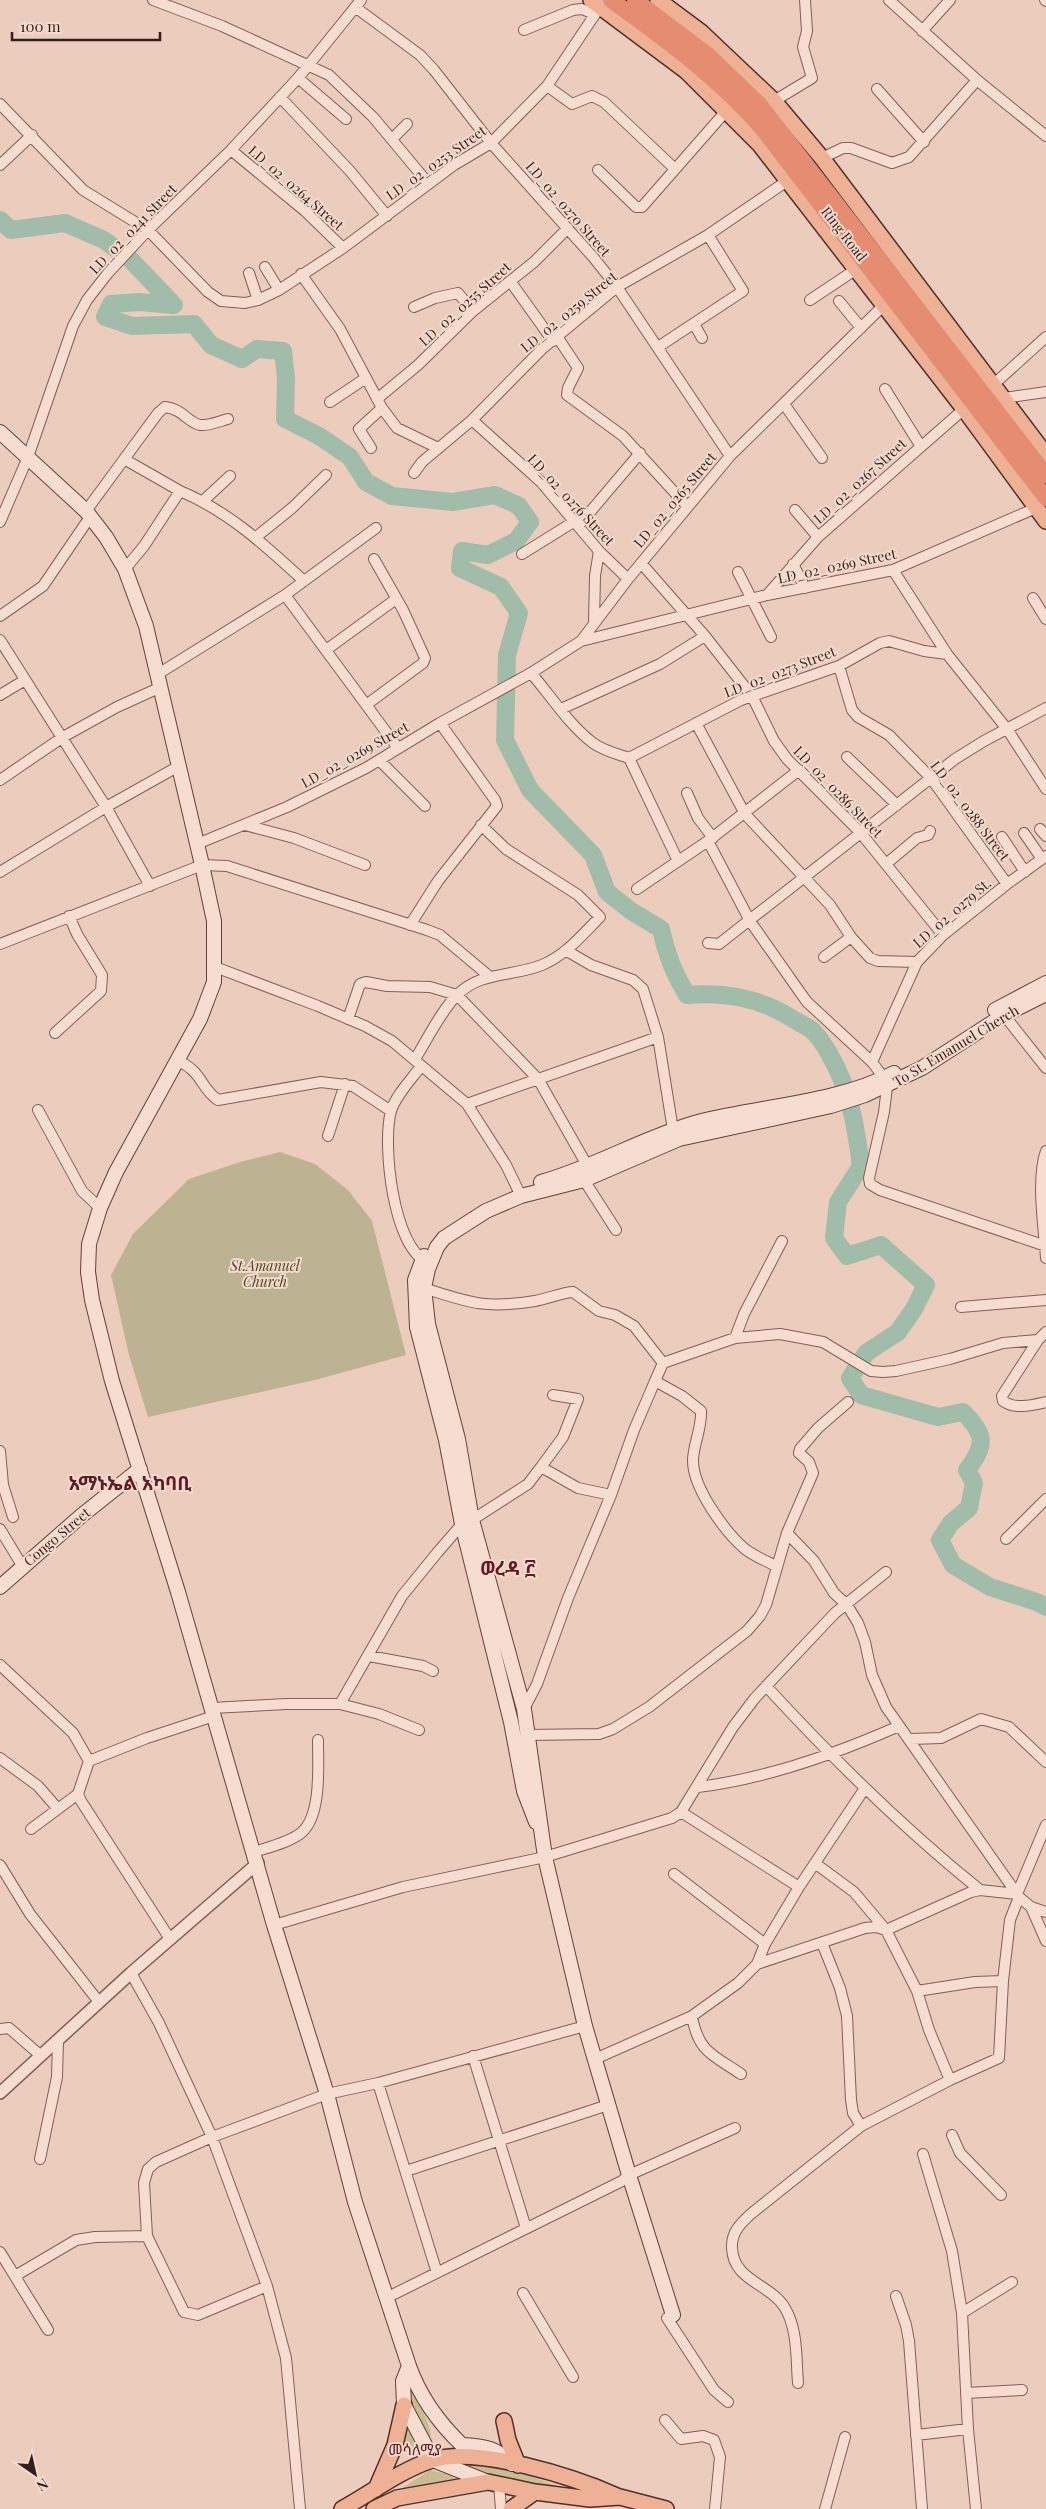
<svg xmlns="http://www.w3.org/2000/svg" width="1046" height="2509" viewBox="0 0 1046 2509" font-family="'Playfair Display','Noto Sans Ethiopic',serif">
  <style>
    .green { fill: #c9bb92 }
    .cemetery { fill: #bdb291 }
    .lines { fill: none; stroke-linecap: round; stroke-linejoin: round }
    .river { stroke: #a1bdaa; stroke-width: 18 }
    .minor-casing { stroke: #835e57; stroke-width: 12 }
    .tertiary-casing { stroke: #835e57; stroke-width: 14 }
    .secondary-casing { stroke: #64403a; stroke-width: 16 }
    .primary-casing { stroke: #502f2c; stroke-width: 18 }
    .trunk-casing { stroke: #502f2c; stroke-width: 19 }
    .minor { stroke: #f7ddd0; stroke-width: 10 }
    .tertiary { stroke: #f7ddd0; stroke-width: 11 }
    .secondary { stroke: #f7ddd0; stroke-width: 14 }
    .primary { stroke: #efb195; stroke-width: 15 }
    .trunk { stroke: #e58d72; stroke-width: 16 }
    .labels { text-anchor: middle; stroke-width: 4; stroke-linejoin: round; paint-order: stroke }
    .street-label { font-size: 14px; fill: #331e1b; stroke: #f4dacc }
    .park-label { font-size: 14px; font-style: italic; fill: #4e4922; stroke: #f4dacc }
    .neighbourhood-label { font-size: 15px; fill: #5e1c27; stroke: #f4dacc }
    .district-label { font-size: 19px; font-weight: bold; fill: #5e1c27; stroke: #f4dacc }
  </style>
  <rect width="100%" height="100%" fill="#eccdbd"/>
  <path class="green" d="M 402,2379 C 413,2392 429,2419 431,2435 L 427,2438 L 422,2434 Z
    M 400,2420 C 410,2427 416,2435 413,2448 L 390,2462 Z
    M 463,2458 L 521,2473 L 575,2492 C 541,2487 489,2484 461,2464 Z
    M 430,2470 L 450,2475 L 460,2483 L 401,2492 L 404,2487 Z"/>
  <path class="cemetery" d="M 280,1152 L 315,1164 L 348,1190 L 372,1221 L 406,1355 L 315,1380 L 148,1417 L 129,1355 L 111,1275 L 133,1234 L 189,1179 L 240,1162 Z"/>
  <g class="lines">
    <path class="river" d="M 0,220 L 11,230 L 65,223 L 104,240 L 129,258 L 174,305 L 139,302 L 111,304 L 105,317 L 132,326 L 194,324 L 211,345 L 242,359 L 257,349 L 283,351 L 286,378 L 285,419 L 319,436 L 350,457 L 366,482 L 392,496 L 453,502 L 495,495 L 519,506 L 530,522 L 516,541 L 488,555 L 462,551 L 460,568 L 501,587 L 519,613 L 507,655 L 505,740 L 530,790 L 593,855 L 607,892 L 631,911 L 661,929 C 666,954 674,974 687,995 C 726,992 760,998 793,1019 C 799,1023 807,1026 813,1031 C 824,1042 836,1065 842,1080 C 853,1107 857,1137 861,1166 L 838,1202 L 834,1238 L 847,1256 L 881,1245 L 926,1285 L 914,1309 L 898,1332 L 866,1353 L 850,1378 L 861,1395 L 938,1417 L 963,1412 C 986,1435 986,1445 967,1470 L 974,1483 L 969,1508 L 951,1523 L 940,1540 L 953,1565 L 990,1587 L 1037,1602 L 1046,1607"/>
    <defs>
      <path id="minor" d="M 153,0 L 222,26 L 329,75 L 373,117 L 428,183
        M 889,0 L 977,80 L 1046,136
        M 1045,0 L 1046,1
        M 355,7 L 420,55 L 434,70 L 491,143 L 593,257 L 617,287 L 730,456
        M 524,30 L 573,10 L 582,9 L 594,14
        M 922,31 L 950,0
        M 298,78 L 346,119
        M 547,86 L 572,104 L 592,96 L 604,102 L 675,169
        M 877,89 L 924,142
        M 280,97 L 350,171 L 387,216
        M 774,101 L 812,78 L 803,47 L 807,31 L 805,0
        M 0,104 L 83,190 L 148,230 L 208,292 L 221,301 L 245,303 L 258,300 L 279,290 L 343,248 L 454,165 L 491,143 L 547,86 L 600,7
        M 392,139 L 407,124
        M 231,150 L 305,211 L 343,248
        M 822,158 L 843,148 L 851,148 L 892,163 L 909,157 L 977,80
        M 0,165 L 32,135
        M 598,170 L 636,207 L 642,207 L 727,110
        M 265,267 L 279,290
        M 249,273 L 258,300
        M 301,274 L 340,329 L 382,408 L 397,428 L 438,448
        M 510,281 L 553,341
        M 810,300 L 855,270
        M 839,301 L 861,328
        M 414,307 L 435,298 L 458,293 L 473,311
        M 694,324 L 702,338
        M 558,338 L 578,368 L 568,388 L 567,395 L 623,436 L 687,506
        M 658,347 L 743,291 L 708,235
        M 993,385 L 1046,337
        M 885,389 L 920,445
        M 1004,398 L 1046,392
        M 377,399 L 418,365 L 473,311 L 534,262 L 568,228
        M 330,402 L 366,378
        M 784,404 L 822,458
        M 472,420 L 541,482 L 599,551 L 628,579
        M 371,448 L 359,429 L 382,408
        M 124,459 L 180,491
        M 414,473 L 422,462 L 472,420 L 542,349 L 617,287 L 708,235 L 787,181
        M 203,501 L 230,476
        M 795,510 L 818,537
        M 86,511 L 158,413 L 165,407 C 183,409 188,423 200,425 C 209,426 220,421 228,419
        M 0,522 L 28,457 L 73,326 L 87,300 L 108,273 L 148,230 L 231,150 L 298,78 L 361,0
        M 579,525 L 640,453
        M 256,537 L 292,508 L 326,475
        M 522,554 L 575,521
        M 641,563 L 705,636 L 752,696 L 774,741 L 787,759 L 860,832 L 943,935
        M 793,564 L 805,588
        M 125,569 L 144,546 L 180,491 C 228,511 266,546 304,581
        M 893,570 L 947,654 L 1007,729 L 1046,789
        M 738,572 L 771,637
        M 285,595 L 398,748
        M 767,595 L 818,537 L 964,409
        M 1033,598 L 1046,619
        M 0,616 L 43,586 L 90,517
        M 594,621 L 595,576 L 599,551
        M 0,640 L 106,807 L 150,886
        M 581,641 L 628,579 L 730,456 L 883,306
        M 326,650 L 396,599
        M 839,666 L 852,710 L 858,717 L 889,735 L 931,778 L 1007,884
        M 531,673 C 551,696 569,725 593,743 C 604,751 617,754 629,758 L 678,861
        M 158,674 L 285,595 L 376,528
        M 0,695 L 25,680
        M 366,705 L 423,663 L 425,658 L 403,610 L 374,559
        M 561,709 L 660,664 L 705,636
        M 696,723 L 745,814 L 830,905 L 851,937 L 870,958 L 878,961 L 917,962
        M 847,757 L 897,805
        M 629,758 L 741,700 L 839,666 L 880,643 L 889,641 L 924,651 L 947,654
        M 379,760 L 425,806
        M 0,780 L 63,737 L 117,707 L 161,687
        M 687,793 L 698,818 L 713,838
        M 245,825 L 294,838 L 365,865
        M 1040,829 L 1046,836
        M 1024,833 L 1042,859
        M 1002,837 L 1025,872
        M 708,841 L 750,921 L 797,988 L 807,1002 L 872,1062 L 884,1078 L 887,1087 L 884,1112 L 869,1178 L 870,1184 L 880,1190 L 1046,1246
        M 197,844 L 287,807 L 366,768 L 440,723 L 531,673 L 581,641 L 767,595 L 893,570 L 1036,508
        M 886,864 L 917,838 L 928,835 L 930,831
        M 0,872 L 106,807 L 179,766
        M 637,889 L 708,841 L 799,770
        M 410,925 L 438,881 L 497,806 L 495,800 L 440,723
        M 708,943 L 719,944 L 955,759 L 984,741 L 1046,708
        M 0,944 L 202,865 L 227,866 L 427,930 L 440,935 L 489,976
        M 567,951 L 591,965 L 633,980 L 643,989 L 658,1037 L 673,1130
        M 824,957 L 851,937
        M 215,967 L 318,1006 L 365,1026 L 392,1041 L 467,1104 L 506,1165 L 521,1196
        M 1004,1015 L 1046,1068
        M 348,1019 L 360,984 L 366,982 L 387,986 L 430,987 L 457,995 L 538,1079 L 588,1167
        M 55,1033 L 101,991 L 102,975 L 77,934 L 69,916
        M 415,1059 C 427,1040 441,1011 457,995 C 481,971 512,977 542,965 C 566,955 582,935 600,917 L 578,895 L 506,849 L 481,825
        M 176,1060 C 203,1071 200,1088 218,1100 L 321,1082 L 353,1086 L 391,1111
        M 872,1062 L 917,962 L 943,935 L 1007,884 L 1046,856
        M 421,1066 C 411,1080 396,1095 391,1111 C 382,1144 393,1247 427,1262
        M 467,1104 L 658,1037
        M 38,1110 L 82,1191 L 100,1208
        M 328,1136 L 345,1084
        M 1046,1151 C 1036,1178 1044,1228 1046,1258
        M 584,1180 L 616,1230
        M 424,1288 C 470,1303 486,1309 535,1301 C 546,1299 564,1292 573,1292 L 599,1311 L 615,1315 L 634,1326 L 663,1363
        M 961,1307 L 1046,1300
        M 735,1338 L 780,1334 L 823,1342 L 871,1371 L 883,1372 L 896,1371 L 950,1359 L 1003,1343 L 1038,1340 L 1046,1332
        M 1038,1340 L 1002,1396 L 1003,1401 C 1015,1410 1033,1405 1046,1402
        M 655,1381 L 663,1363 L 735,1338 L 744,1314 L 782,1241
        M 0,1451 L 3,1485 L 13,1517
        M 541,1467 L 563,1437 L 578,1399 L 553,1395
        M 0,1529 L 23,1567
        M 787,1533 L 813,1473 L 809,1462 L 799,1453 L 800,1449 L 818,1428 L 848,1402
        M 1006,1539 L 1046,1499
        M 369,1656 L 423,1666 L 433,1671
        M 0,1665 L 73,1733 L 89,1761 L 147,1738 L 214,1716
        M 766,1686 C 833,1759 903,1828 980,1890
        M 340,1704 L 379,1714 L 419,1730
        M 212,1708 L 286,1704 L 340,1704 L 402,1596 L 437,1553 L 462,1524 L 472,1520 L 528,1484 L 541,1467 L 578,1488 L 611,1495
        M 524,1709 L 537,1684 L 568,1598 L 611,1495 L 634,1430 L 655,1381 L 682,1396 L 701,1411 C 702,1429 693,1444 693,1461 C 693,1488 725,1532 745,1549 C 754,1556 766,1561 776,1566
        M 527,1735 L 599,1734 L 613,1729 L 649,1707 L 747,1631 L 760,1616 L 766,1605 L 787,1533 L 814,1561 L 834,1593 L 847,1605 L 858,1623 L 865,1642 L 872,1675 L 886,1707 L 1019,1897 L 1031,1907 L 1046,1941
        M 910,1739 L 941,1738 L 981,1719 L 1009,1727 L 1046,1762
        M 0,1758 L 38,1786 L 58,1809
        M 89,1761 L 78,1794 L 81,1801 L 170,1939
        M 698,1787 C 764,1779 838,1753 899,1726
        M 681,1812 L 799,1887
        M 31,1829 L 78,1794
        M 254,1852 C 269,1847 288,1843 301,1833 C 322,1816 318,1765 318,1740
        M 816,1864 L 854,1892 L 886,1930 L 917,1991 L 929,2030 L 950,2080
        M 0,1865 L 30,1914 L 99,2002
        M 674,1874 L 765,1944
        M 1031,1907 L 1046,1912
        M 274,1925 L 403,1887 L 545,1857 L 672,1818 L 681,1812 L 733,1727 L 755,1698 L 835,1613 L 886,1572
        M 822,1943 L 840,1988 L 847,2016 L 851,2100 L 853,2113 L 861,2126
        M 757,1964 L 865,1928 L 876,1927 L 886,1930 L 971,1892 L 980,1890 L 1017,1894 L 1046,1825
        M 131,1973 L 159,2023 L 212,2137 L 267,2286 L 286,2358 L 300,2509
        M 917,1991 L 975,1982 L 1003,1981
        M 692,2016 C 698,2052 713,2055 741,2074
        M 0,2029 L 9,2028 L 40,2055
        M 473,2056 L 526,2228
        M 595,2059 L 692,2016 L 738,1983 L 757,1964 L 765,1944 L 799,1887 L 865,1788
        M 378,2083 L 437,2273
        M 952,2135 L 960,2153 L 1001,2195
        M 923,2154 L 952,2251 L 962,2313 L 968,2429 L 976,2509
        M 40,2159 L 57,2077 L 58,2041
        M 406,2171 L 608,2105
        M 0,2252 L 48,2330
        M 15,2276 L 76,2240 L 95,2237 L 147,2236
        M 267,2286 L 198,2315 L 184,2312 L 147,2236 L 144,2183 L 148,2169 L 156,2162 L 212,2137 L 327,2094 L 378,2083 L 585,2026
        M 523,2293 L 573,2377
        M 896,2296 L 906,2325 L 909,2341 L 922,2509
        M 386,2298 L 622,2181 L 629,2175 L 735,2128
        M 962,2313 L 1012,2282
        M 667,2318 L 714,2390 L 728,2402
        M 798,2383 C 796,2359 798,2330 785,2308 C 771,2284 733,2281 732,2248 C 731,2232 741,2223 752,2213 L 861,2126 L 950,2080 L 999,2058 L 1003,1981 L 1010,1920 L 1019,1897
        M 966,2393 L 1022,2390
        M 665,2420 L 681,2439 L 703,2436 L 714,2440 L 720,2457 L 715,2509
        M 916,2435 L 968,2429
        M 499,2484 L 501,2509
        M 825,2509 L 845,2437"/>
      <path id="tertiary" d="M 0,2093 L 131,1973 L 258,1863"/>
      <path id="secondary" d="M 0,432 L 86,511 L 106,537 L 125,569 L 146,626 L 202,865 L 214,921 L 214,982 L 200,1019 L 116,1172 L 100,1208 L 89,1244 L 88,1272 L 92,1300 L 112,1381 L 178,1592 L 274,1925 L 327,2094 L 355,2202 L 409,2366 C 420,2397 439,2423 462,2445 C 484,2446 497,2448 512,2464
        M 995,1010 L 1046,983
        M 541,1182 C 595,1167 644,1137 698,1122 C 760,1106 837,1103 894,1073
        M 424,1256 L 415,1280 L 417,1327 L 446,1440 L 462,1524 L 511,1722 L 524,1791 L 536,1822
        M 0,1587 L 81,1516 L 140,1469
        M 673,2315 L 629,2175 L 585,2026 L 545,1857 L 524,1709 L 472,1520 L 458,1439 L 428,1324 L 424,1288 L 428,1269 L 437,1247 L 444,1238 L 486,1211 L 521,1196 L 584,1180 L 679,1139 L 831,1106 L 865,1095 L 922,1068 L 1004,1015 L 1046,994
        M 409,2366 L 403,2381 L 404,2405 L 433,2460 L 488,2482"/>
      <path id="primary" d="M 591,0 L 686,71 L 760,145 L 964,409 L 1046,521
        M 658,0 L 701,32 L 774,101 L 822,158 L 1046,455
        M 504,2421 L 508,2440 L 518,2465
        M 376,2489 L 395,2445 L 404,2405
        M 342,2509 C 371,2493 401,2470 432,2460 C 478,2446 574,2477 617,2496
        M 374,2509 L 397,2498 L 488,2482 L 535,2492 L 590,2499 L 620,2497 L 666,2509
        M 511,2509 L 535,2492"/>
      <path id="trunk" d="M 611,0 C 665,39 718,78 762,128 L 1046,498
        M 635,0 L 709,56 L 759,104 L 1046,475"/>
    </defs>
    <use href="#minor" class="minor-casing"/>
    <use href="#tertiary" class="tertiary-casing"/>
    <use href="#secondary" class="secondary-casing"/>
    <use href="#primary" class="primary-casing"/>
    <use href="#trunk" class="trunk-casing"/>
    <use href="#minor" class="minor"/>
    <use href="#tertiary" class="tertiary"/>
    <use href="#secondary" class="secondary"/>
    <use href="#primary" class="primary"/>
    <use href="#trunk" class="trunk"/>
  </g>
  <g class="labels">
    <g class="street-label">
      <text transform="translate(436 163) rotate(-35)" y="5">LD_02_0253 Street</text>
      <text transform="translate(296 188) rotate(41)" y="5">LD_02_0264 Street</text>
      <text transform="translate(568 209) rotate(49)" y="5">LD_02_0270 Street</text>
      <text transform="translate(133 229) rotate(-46)" y="5">LD_02_0241 Street</text>
      <text transform="translate(844 234) rotate(52)" y="5">Ring Road</text>
      <text transform="translate(465 304) rotate(-42)" y="5">LD_02_0255 Street</text>
      <text transform="translate(569 312) rotate(-39)" y="5">LD_02_0259 Street</text>
      <text transform="translate(860 481) rotate(-42)" y="5">LD_02_0267 Street</text>
      <text transform="translate(571 500) rotate(47)" y="5">LD_02_0276 Street</text>
      <text transform="translate(675 500) rotate(-50)" y="5">LD_02_0265 Street</text>
      <text transform="translate(837 566) rotate(-12)" y="5">LD_02_0269 Street</text>
      <text transform="translate(780 672) rotate(-21)" y="5">LD_02_0273 Street</text>
      <text transform="translate(355 755) rotate(-29)" y="5">LD_02_0269 Street</text>
      <text transform="translate(838 792) rotate(46)" y="5">LD_02_0286 Street</text>
      <text transform="translate(970 811) rotate(53)" y="5">LD_02_0288 Street</text>
      <text transform="translate(952 913) rotate(-41)" y="5">LD_02_0279 St.</text>
      <text transform="translate(956 1046) rotate(-31)" y="5">To St. Emanuel Cherch</text>
      <text transform="translate(57 1537) rotate(-40)" y="5">Congo Street</text>
    </g>
    <g class="park-label">
      <text x="265" y="1271">St.Amanuel<tspan x="265" dy="16">Church</tspan></text>
    </g>
    <g class="neighbourhood-label">
      <text x="415" y="2455">መሳለሚያ</text>
    </g>
    <g class="district-label">
      <text x="130" y="1490">አማኑኤል አካባቢ</text>
      <text x="508" y="1575">ወረዳ ፫</text>
    </g>
  </g>
  <g transform="translate(35 2474) rotate(146)" stroke="#f4dacc" stroke-width="4" paint-order="stroke">
  <path d="M0-4L9 19L0 12L-9 19Z" fill="#331e1b"/>
  <text y="-8" font-size="14" font-weight="bold" text-anchor="middle" fill="#331e1b">N</text>
  </g>
  <path d="M12 32v8h148v-8" fill="none" stroke="#331e1b" stroke-width="2.5"/>
  <text x="20" y="32" font-size="15" fill="#331e1b" stroke="#f4dacc" stroke-width="4" paint-order="stroke">100 m</text>
</svg>
